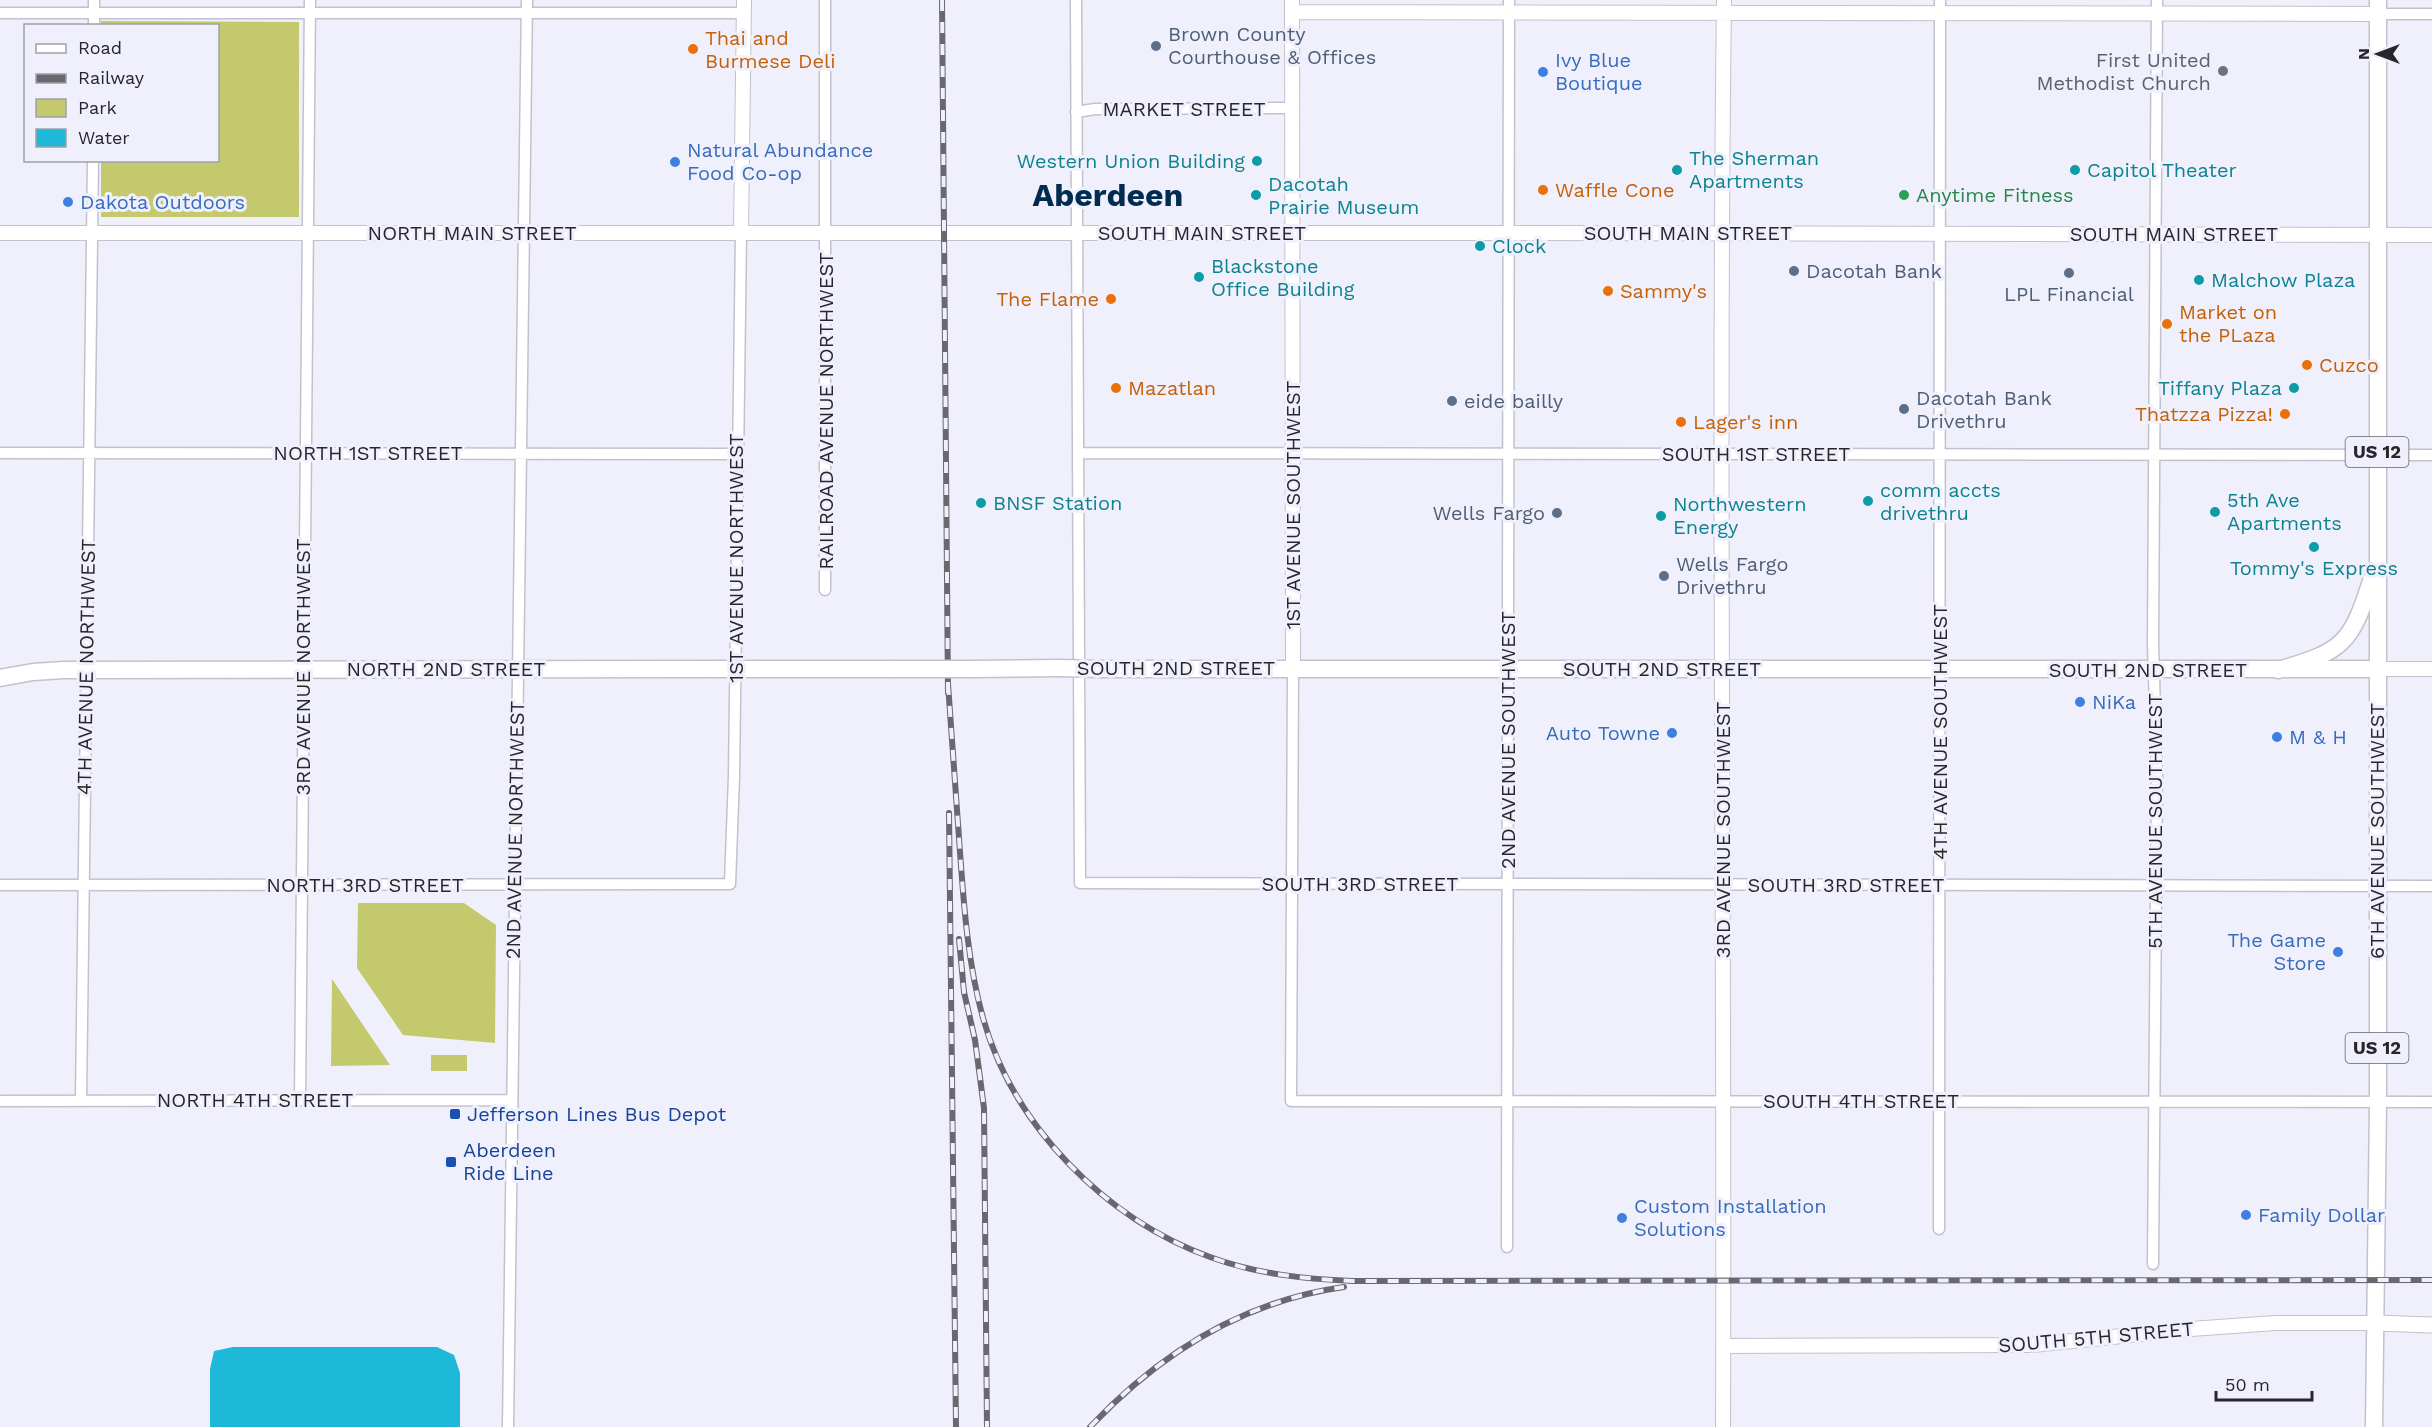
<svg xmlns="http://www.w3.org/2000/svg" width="2432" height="1427" viewBox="0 0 2432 1427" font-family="'Work Sans',sans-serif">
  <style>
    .green { fill: #c5c96d }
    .water { fill: #1eb8d8 }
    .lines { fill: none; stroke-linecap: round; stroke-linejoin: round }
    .minor-casing { stroke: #c2c2ce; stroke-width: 13 }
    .tertiary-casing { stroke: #c2c2ce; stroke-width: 16 }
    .secondary-casing { stroke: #c2c2ce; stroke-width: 17 }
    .primary-casing { stroke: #c2c2ce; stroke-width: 19 }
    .trunk-casing { stroke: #c2c2ce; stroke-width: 19 }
    .minor { stroke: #fff; stroke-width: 10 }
    .tertiary { stroke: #fff; stroke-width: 14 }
    .secondary { stroke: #fff; stroke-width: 15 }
    .primary { stroke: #fff; stroke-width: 16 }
    .trunk { stroke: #fff; stroke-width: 16 }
    .rail-casing { stroke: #68686e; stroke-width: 6 }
    .rail { stroke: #f0f0fc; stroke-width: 4; stroke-dasharray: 11; stroke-linecap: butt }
    .primary-bridge-casing { stroke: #c2c2ce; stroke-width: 19; stroke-linecap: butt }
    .primary-bridge { stroke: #fff; stroke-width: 16 }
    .service-dot { fill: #5c6f8a; stroke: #f0f0fc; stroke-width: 2 }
    .food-dot { fill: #e8710a; stroke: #f0f0fc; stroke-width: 2 }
    .worship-dot { fill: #6b7280; stroke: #f0f0fc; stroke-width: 2 }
    .shop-dot { fill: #3f7fe0; stroke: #f0f0fc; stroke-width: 2 }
    .culture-dot { fill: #0f9aa8; stroke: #f0f0fc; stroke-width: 2 }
    .leisure-dot { fill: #2e9e5b; stroke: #f0f0fc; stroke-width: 2 }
    .transit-dot { fill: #1a4fb4; stroke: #f0f0fc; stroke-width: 2 }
    .labels { text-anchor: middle; stroke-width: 6; stroke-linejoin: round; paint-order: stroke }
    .shield { fill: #f0f0fc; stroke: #63636a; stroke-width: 1.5 }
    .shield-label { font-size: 18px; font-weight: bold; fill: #27272b }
    .service-label { font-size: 20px; fill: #4e5e75; stroke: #f0f0fc; text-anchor: start }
    .food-label { font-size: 20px; fill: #c56008; stroke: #f0f0fc; text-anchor: start }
    .shop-label { font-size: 20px; fill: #366cbe; stroke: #f0f0fc; text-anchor: start }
    .worship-label { font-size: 20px; fill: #5b616d; stroke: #f0f0fc; text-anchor: end }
    .street-label { font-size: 20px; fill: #27272b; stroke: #f0f0fc }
    .culture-label { font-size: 20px; fill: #0d838f; stroke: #f0f0fc; text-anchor: start }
    .leisure-label { font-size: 20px; fill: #27864d; stroke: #f0f0fc; text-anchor: start }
    .transit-label { font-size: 20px; fill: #164399; stroke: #f0f0fc; text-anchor: start }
    .town-label { font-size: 32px; font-weight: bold; fill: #002c50; stroke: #f0f0fc }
  </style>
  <rect width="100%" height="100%" fill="#f0f0fc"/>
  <path class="green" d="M 101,21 L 299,22 L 299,217 L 101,217 L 101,161 L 218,160 L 218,26 L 101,26 Z
    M 358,903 L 464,903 L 496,925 L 495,1043 L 403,1035 L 357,968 Z
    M 332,979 L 390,1065 L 331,1066 Z
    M 431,1055 L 467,1055 L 467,1071 L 431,1071 Z"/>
  <path class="water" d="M 233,1347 L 437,1347 L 454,1355 L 460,1373 L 460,1427 L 210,1427 L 210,1369 L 214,1351 Z"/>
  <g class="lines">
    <defs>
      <path id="minor" d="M 825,0 L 825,590
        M 1076,0 L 1080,883 L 2432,886
        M 0,13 L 744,13
        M 2378,14 L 2432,14
        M 94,26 L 94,0
        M 1076,112 L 1095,109 L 1293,108
        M 0,453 L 737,454
        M 1079,453 L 2432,455
        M 1293,668 L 1291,1101 L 2432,1102
        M 0,885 L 730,884 L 734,776 L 741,232
        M 81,1100 L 93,160
        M 300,1100 L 310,0
        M 0,1101 L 511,1100
        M 1939,1229 L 1940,0
        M 1507,1247 L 1509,0
        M 2153,1264 L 2157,778 L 2153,643 L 2157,0
        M 508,1427 L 527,0"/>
      <path id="tertiary" d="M 1292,0 L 1293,668
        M 1292,12 L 2378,14
        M 741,232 L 744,0
        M 0,233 L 1530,233 L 2432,235
        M 2377,669 L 2432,669
        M 1723,1346 L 2033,1345 L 2191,1329 L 2275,1323 L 2376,1323
        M 1723,1427 C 1725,951 1718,476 1724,0"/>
      <path id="secondary" d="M 2376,1323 L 2432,1325"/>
      <path id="primary" d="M 759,669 L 893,669
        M 974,669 L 1059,668
        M 1102,669 L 2377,669
        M 0,678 L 33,672 L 64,670 L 712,669"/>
      <path id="trunk" d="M 2278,670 C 2344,651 2351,644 2372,578
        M 2374,1427 L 2378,1102 L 2378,0"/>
    </defs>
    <use href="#minor" class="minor-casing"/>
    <use href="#tertiary" class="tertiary-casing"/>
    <use href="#secondary" class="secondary-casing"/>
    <use href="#primary" class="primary-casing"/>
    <use href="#trunk" class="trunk-casing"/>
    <use href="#minor" class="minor"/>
    <use href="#tertiary" class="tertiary"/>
    <use href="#secondary" class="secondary"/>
    <use href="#primary" class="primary"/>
    <use href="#trunk" class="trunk"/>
    <defs>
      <path id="rail" d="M 942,0 L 948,693
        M 948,684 C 952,740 956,796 960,852 C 964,908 968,964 983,1018 C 1013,1126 1106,1219 1210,1257 C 1256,1274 1304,1279 1353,1281 L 2432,1280
        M 949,813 L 956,1427
        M 959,939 L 964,992 L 975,1040 L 984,1108 L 987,1427
        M 1090,1427 C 1159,1354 1243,1301 1344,1287"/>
    </defs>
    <use href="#rail" class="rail-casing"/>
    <use href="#rail" class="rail"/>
    <defs>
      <path id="primary-bridge" d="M 1059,668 L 1102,669
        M 712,669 L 759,669
        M 893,669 L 974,669"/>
    </defs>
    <use href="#primary-bridge" class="primary-bridge-casing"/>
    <use href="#primary-bridge" class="primary-bridge"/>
  </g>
  <g class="service-dot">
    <circle cx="1156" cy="46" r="6"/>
    <circle cx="1794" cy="271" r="6"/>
    <circle cx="2069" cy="273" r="6"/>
    <circle cx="1452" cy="401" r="6"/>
    <circle cx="1904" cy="409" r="6"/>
    <circle cx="1557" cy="513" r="6"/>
    <circle cx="1664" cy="576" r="6"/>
  </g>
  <g class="food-dot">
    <circle cx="693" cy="49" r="6"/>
    <circle cx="1543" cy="190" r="6"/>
    <circle cx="1608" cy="291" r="6"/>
    <circle cx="1111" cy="299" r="6"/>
    <circle cx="2167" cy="324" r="6"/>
    <circle cx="2307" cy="365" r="6"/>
    <circle cx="1116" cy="388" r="6"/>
    <circle cx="2285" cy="414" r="6"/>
    <circle cx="1681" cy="422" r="6"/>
  </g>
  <circle class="worship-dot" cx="2223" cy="71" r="6"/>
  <g class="shop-dot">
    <circle cx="1543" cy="72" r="6"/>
    <circle cx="675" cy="162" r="6"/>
    <circle cx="68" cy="202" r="6"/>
    <circle cx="2080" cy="702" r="6"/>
    <circle cx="1672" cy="733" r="6"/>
    <circle cx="2277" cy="737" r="6"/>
    <circle cx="2338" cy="952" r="6"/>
    <circle cx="2246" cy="1215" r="6"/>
    <circle cx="1622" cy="1218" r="6"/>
  </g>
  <g class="culture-dot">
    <circle cx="1257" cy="161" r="6"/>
    <circle cx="1677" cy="170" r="6"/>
    <circle cx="2075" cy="170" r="6"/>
    <circle cx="1256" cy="195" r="6"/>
    <circle cx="1480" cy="246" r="6"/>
    <circle cx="1199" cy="277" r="6"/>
    <circle cx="2199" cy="280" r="6"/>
    <circle cx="2294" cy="388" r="6"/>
    <circle cx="1868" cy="501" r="6"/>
    <circle cx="981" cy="503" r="6"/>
    <circle cx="2215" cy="512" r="6"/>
    <circle cx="1661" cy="516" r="6"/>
    <circle cx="2314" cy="547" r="6"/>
  </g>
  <circle class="leisure-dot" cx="1904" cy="195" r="6"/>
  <g class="transit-dot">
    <rect x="449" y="1108" width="12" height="12" rx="3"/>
    <rect x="445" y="1156" width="12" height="12" rx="3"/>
  </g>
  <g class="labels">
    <g class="shield">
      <rect x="2345.5" y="437" width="63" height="30" rx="4.5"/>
      <rect x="2345.5" y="1033" width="63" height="30" rx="4.5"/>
    </g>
    <g class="shield-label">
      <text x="2377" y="458">US 12</text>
      <text x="2377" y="1054">US 12</text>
    </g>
    <g class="service-label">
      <text x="1168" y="41">Brown County<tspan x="1168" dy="23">Courthouse &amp; Offices</tspan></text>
      <text x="1806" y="278">Dacotah Bank</text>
      <text x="2069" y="301" text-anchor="middle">LPL Financial</text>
      <text x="1916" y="405">Dacotah Bank<tspan x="1916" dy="23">Drivethru</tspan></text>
      <text x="1464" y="408">eide bailly</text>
      <text x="1545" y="520" text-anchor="end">Wells Fargo</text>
      <text x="1676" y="571">Wells Fargo<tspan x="1676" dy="23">Drivethru</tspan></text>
    </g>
    <g class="food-label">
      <text x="705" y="45">Thai and<tspan x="705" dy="23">Burmese Deli</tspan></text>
      <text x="1555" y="197">Waffle Cone</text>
      <text x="1620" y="298">Sammy's</text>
      <text x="1099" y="306" text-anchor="end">The Flame</text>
      <text x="2179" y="319">Market on<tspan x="2179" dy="23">the PLaza</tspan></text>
      <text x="2319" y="372">Cuzco</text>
      <text x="1128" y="395">Mazatlan</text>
      <text x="2273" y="421" text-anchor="end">Thatzza Pizza!</text>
      <text x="1693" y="429">Lager's inn</text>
    </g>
    <g class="shop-label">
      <text x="1555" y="67">Ivy Blue<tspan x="1555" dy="23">Boutique</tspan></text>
      <text x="687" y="157">Natural Abundance<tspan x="687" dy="23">Food Co-op</tspan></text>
      <text x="80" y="209">Dakota Outdoors</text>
      <text x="2092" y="709">NiKa</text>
      <text x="1660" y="740" text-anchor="end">Auto Towne</text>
      <text x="2289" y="744">M &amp; H</text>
      <text x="2326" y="947" text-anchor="end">The Game<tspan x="2326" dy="23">Store</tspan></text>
      <text x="1634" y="1213">Custom Installation<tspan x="1634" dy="23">Solutions</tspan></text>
      <text x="2258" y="1222">Family Dollar</text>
    </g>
    <g class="worship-label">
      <text x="2211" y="67">First United<tspan x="2211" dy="23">Methodist Church</tspan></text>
    </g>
    <g class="street-label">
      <text x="1184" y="116">MARKET STREET</text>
      <text x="472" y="240">NORTH MAIN STREET</text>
      <text x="1202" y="240">SOUTH MAIN STREET</text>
      <text x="1688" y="240">SOUTH MAIN STREET</text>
      <text x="2174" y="241">SOUTH MAIN STREET</text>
      <text transform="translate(826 411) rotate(-90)" y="7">RAILROAD AVENUE NORTHWEST</text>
      <text x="368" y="460">NORTH 1ST STREET</text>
      <text x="1756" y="461">SOUTH 1ST STREET</text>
      <text transform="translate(1293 505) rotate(-90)" y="7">1ST AVENUE SOUTHWEST</text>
      <text transform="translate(736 558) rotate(-90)" y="7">1ST AVENUE NORTHWEST</text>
      <text transform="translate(86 667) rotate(-89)" y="7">4TH AVENUE NORTHWEST</text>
      <text transform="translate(303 667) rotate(-90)" y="7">3RD AVENUE NORTHWEST</text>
      <text x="1176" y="675">SOUTH 2ND STREET</text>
      <text x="446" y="676">NORTH 2ND STREET</text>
      <text x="1662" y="676">SOUTH 2ND STREET</text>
      <text x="2148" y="677">SOUTH 2ND STREET</text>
      <text transform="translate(1940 732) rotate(-90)" y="7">4TH AVENUE SOUTHWEST</text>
      <text transform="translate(1508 740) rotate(-90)" y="7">2ND AVENUE SOUTHWEST</text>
      <text transform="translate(2155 821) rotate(-90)" y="7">5TH AVENUE SOUTHWEST</text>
      <text transform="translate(515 830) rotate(-89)" y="7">2ND AVENUE NORTHWEST</text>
      <text transform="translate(1723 830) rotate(-90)" y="7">3RD AVENUE SOUTHWEST</text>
      <text transform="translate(2377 831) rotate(-90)" y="7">6TH AVENUE SOUTHWEST</text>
      <text x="1360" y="891">SOUTH 3RD STREET</text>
      <text x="365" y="892">NORTH 3RD STREET</text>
      <text x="1846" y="892">SOUTH 3RD STREET</text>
      <text x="255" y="1107">NORTH 4TH STREET</text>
      <text x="1861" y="1108">SOUTH 4TH STREET</text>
      <text transform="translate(2096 1337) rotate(-5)" y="7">SOUTH 5TH STREET</text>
    </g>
    <g class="culture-label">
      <text x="1689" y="165">The Sherman<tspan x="1689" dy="23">Apartments</tspan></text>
      <text x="1245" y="168" text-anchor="end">Western Union Building</text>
      <text x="2087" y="177">Capitol Theater</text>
      <text x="1268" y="191">Dacotah<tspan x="1268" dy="23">Prairie Museum</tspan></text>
      <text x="1492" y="253">Clock</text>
      <text x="1211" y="273">Blackstone<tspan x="1211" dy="23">Office Building</tspan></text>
      <text x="2211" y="287">Malchow Plaza</text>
      <text x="2282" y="395" text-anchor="end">Tiffany Plaza</text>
      <text x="1880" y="497">comm accts<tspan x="1880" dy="23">drivethru</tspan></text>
      <text x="2227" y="507">5th Ave<tspan x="2227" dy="23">Apartments</tspan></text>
      <text x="993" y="510">BNSF Station</text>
      <text x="1673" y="511">Northwestern<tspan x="1673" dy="23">Energy</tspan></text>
      <text x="2314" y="575" text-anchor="middle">Tommy's Express</text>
    </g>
    <g class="leisure-label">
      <text x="1916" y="202">Anytime Fitness</text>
    </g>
    <g class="transit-label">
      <text x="467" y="1121">Jefferson Lines Bus Depot</text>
      <text x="463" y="1157">Aberdeen<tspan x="463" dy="23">Ride Line</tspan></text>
    </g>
    <g class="town-label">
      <text x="1108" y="206">Aberdeen</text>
    </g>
  </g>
  <rect x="24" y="24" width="195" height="138" fill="#f0f0fc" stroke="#a0a0a8" stroke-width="1.5"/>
  <rect x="36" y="44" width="30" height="9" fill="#ffffff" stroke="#a0a0a8" stroke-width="1.5"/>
  <text x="78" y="54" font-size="18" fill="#27272b">Road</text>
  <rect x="36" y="74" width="30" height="9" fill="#68686e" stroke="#a0a0a8" stroke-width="1.5"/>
  <text x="78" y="84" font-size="18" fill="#27272b">Railway</text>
  <rect x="36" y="99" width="30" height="18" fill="#c5c96d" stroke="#a0a0a8" stroke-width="1.5"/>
  <text x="78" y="114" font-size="18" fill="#27272b">Park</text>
  <rect x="36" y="129" width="30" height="18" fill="#1eb8d8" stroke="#a0a0a8" stroke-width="1.5"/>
  <text x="78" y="144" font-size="18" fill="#27272b">Water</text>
  <g transform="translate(2378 54) rotate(270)" stroke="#f0f0fc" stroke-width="4.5" paint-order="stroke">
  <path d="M0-4.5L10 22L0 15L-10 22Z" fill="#27272b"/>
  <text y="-9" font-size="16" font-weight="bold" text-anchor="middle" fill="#27272b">N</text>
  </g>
  <path d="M2216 1391v9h96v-9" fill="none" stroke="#27272b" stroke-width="3"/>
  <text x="2225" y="1391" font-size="18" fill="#27272b" stroke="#f0f0fc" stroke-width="4.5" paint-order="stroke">50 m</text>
</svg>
